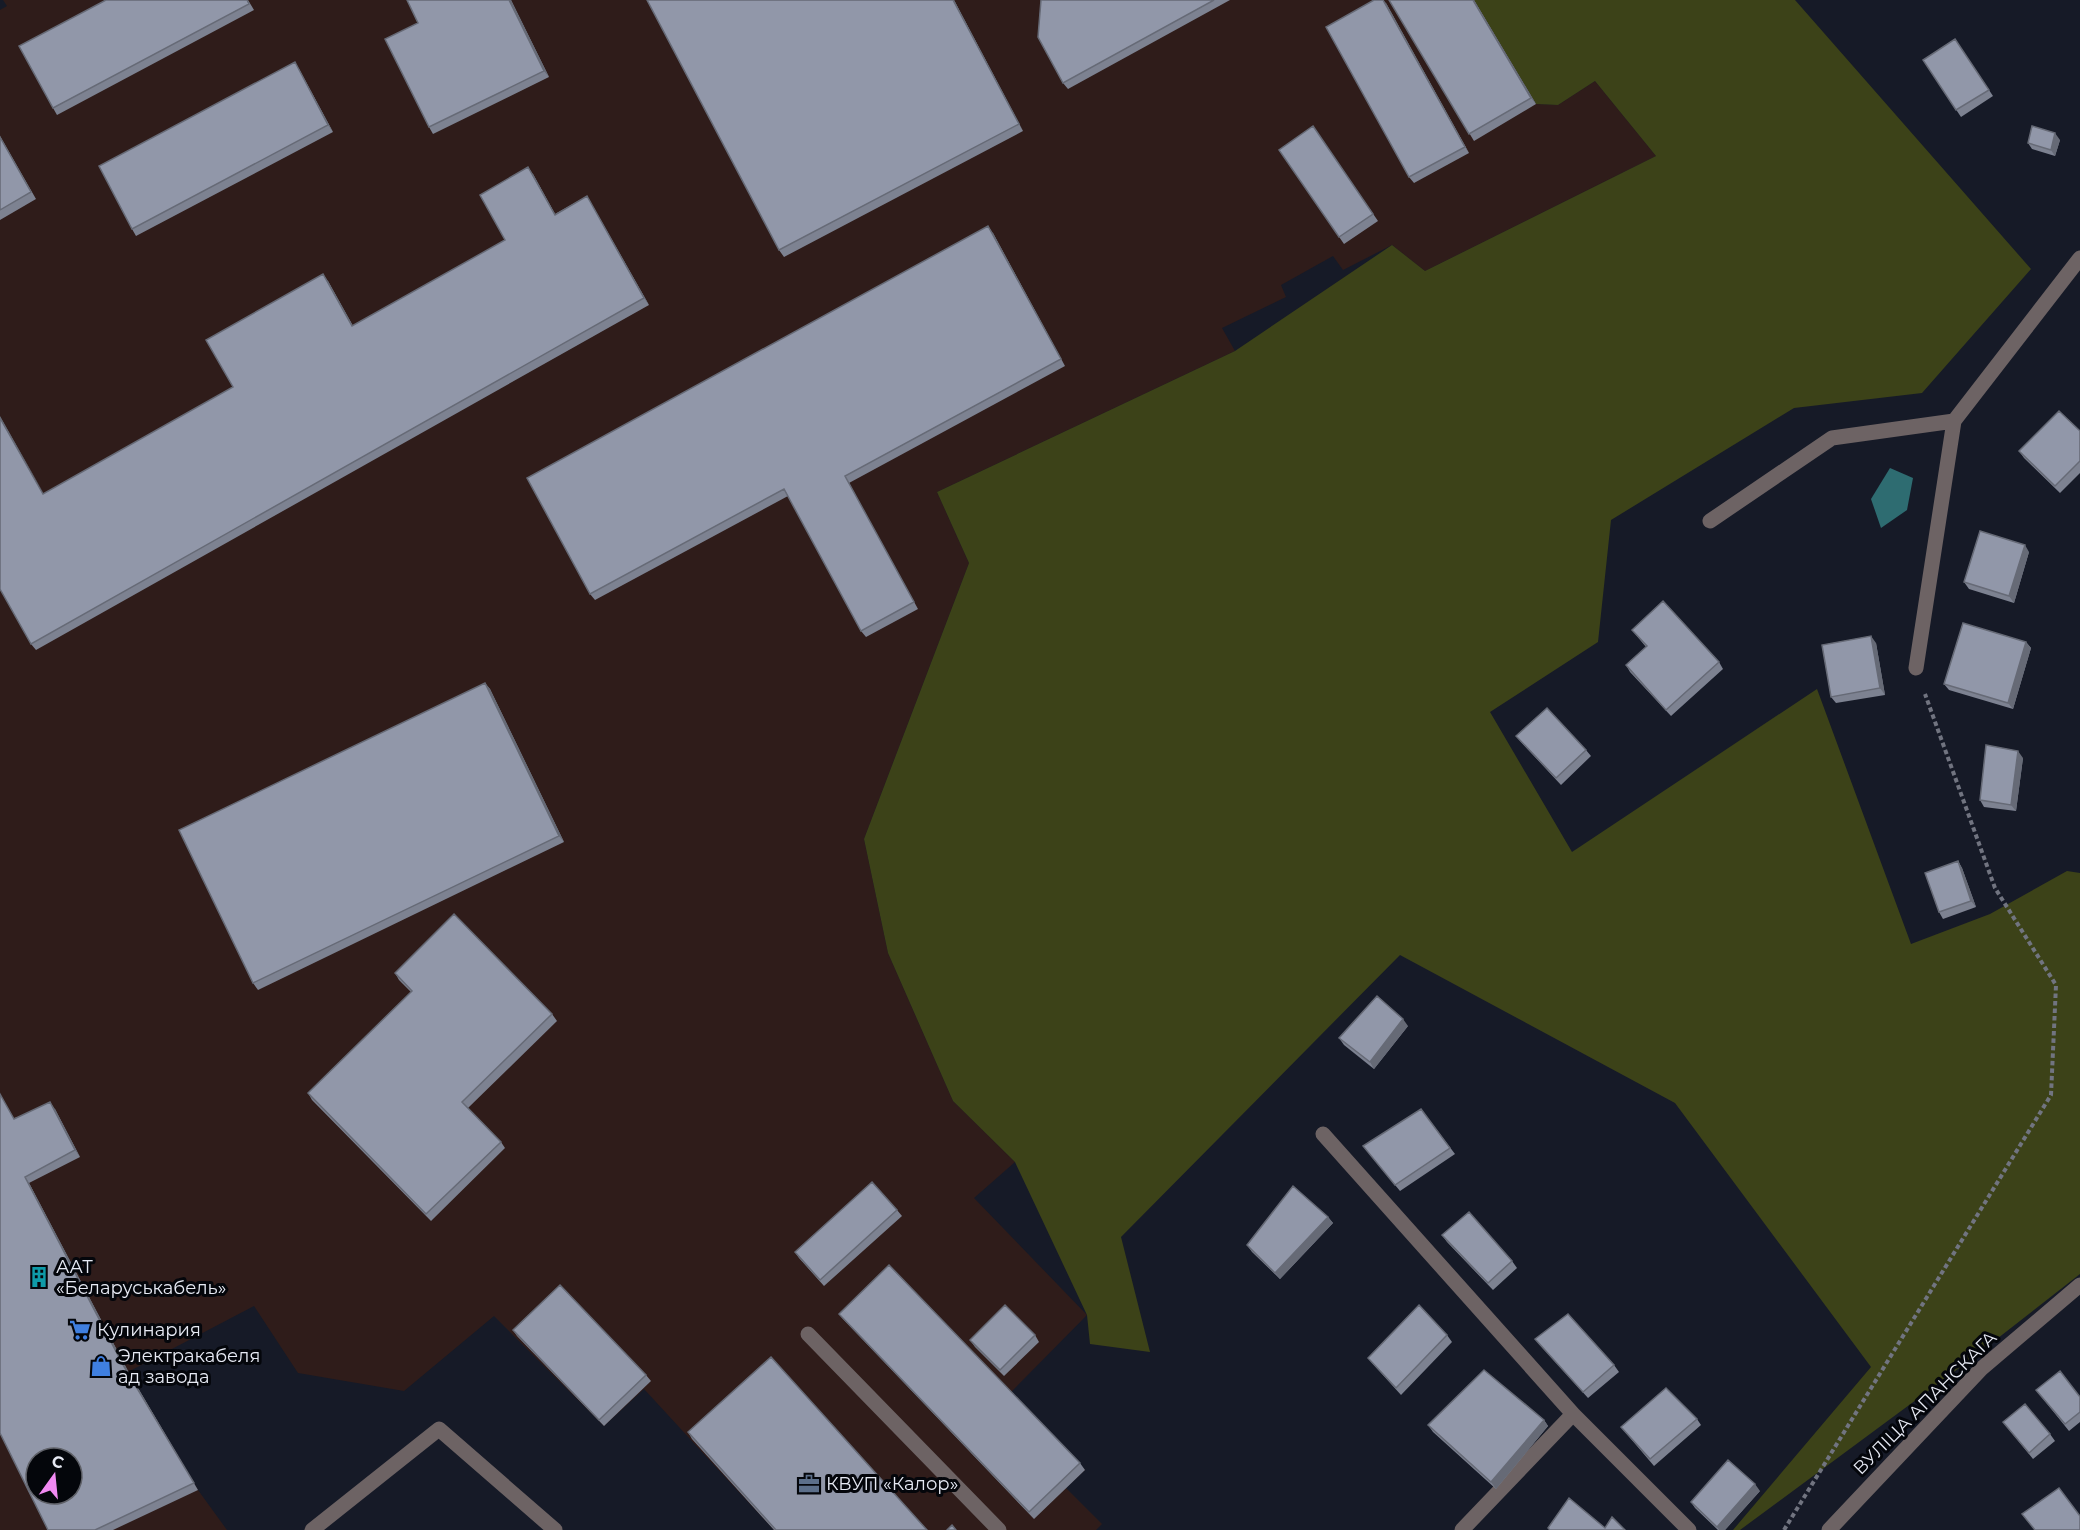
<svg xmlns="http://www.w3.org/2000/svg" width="2080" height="1530" viewBox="0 0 2080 1530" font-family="Montserrat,sans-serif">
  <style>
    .industrial { fill: #2f1c1a; fill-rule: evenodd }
    .forest { fill: #3c4218 }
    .water { fill: #2e6c71 }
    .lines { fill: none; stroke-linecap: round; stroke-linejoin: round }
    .path { stroke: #717480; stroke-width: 4; stroke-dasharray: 4.5 3; stroke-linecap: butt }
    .minor { stroke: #6d6364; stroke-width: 15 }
    .wall { fill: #7d8291 }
    .shaded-wall { fill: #666a76 }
    .building { fill: #9197a9; stroke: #666a76; stroke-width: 1.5; fill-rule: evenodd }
    .labels { text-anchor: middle; stroke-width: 6; stroke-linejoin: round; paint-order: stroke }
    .poi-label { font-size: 18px; fill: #e7eaf4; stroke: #04060b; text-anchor: start }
    .street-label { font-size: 18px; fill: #e7eaf4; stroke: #04060b }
  </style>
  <rect width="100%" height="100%" fill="#161a27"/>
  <path class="industrial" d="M 3,0 L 1474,0 L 1536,104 L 1558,105 L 1595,81 L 1656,156 L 1425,271 L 1392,245 L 1343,270 L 1333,256 L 1281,285 L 1286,297 L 1222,328 L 1235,351 L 937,492 L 969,563 L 864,839 L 888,953 L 953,1101 L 1015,1162 L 974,1198 L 1087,1315 L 1011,1392 L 1085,1470 L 1066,1488 L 1102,1524 L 1096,1530 L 774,1530 L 644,1389 L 604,1426 L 494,1316 L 404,1391 L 298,1373 L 254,1306 L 128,1372 L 198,1490 L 227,1530 L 0,1530 L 0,10 L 7,6 ZM 36,1458 L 72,1458 L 72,1494 L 36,1494 Z"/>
  <path class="forest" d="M 1474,0 L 1795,0 L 2031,269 L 1922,393 L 1794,408 L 1611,520 L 1598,642 L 1490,712 L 1572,852 L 1817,689 L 1911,944 L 1990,914 L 2067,871 L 2080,873 L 2080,1274 L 1966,1363 L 1740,1530 L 1733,1530 L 1871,1367 L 1675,1103 L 1400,955 L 1121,1237 L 1150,1352 L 1090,1344 L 1087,1315 L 1015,1162 L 953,1101 L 888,953 L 864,839 L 969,563 L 937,492 L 1235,351 L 1392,245 L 1425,271 L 1656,156 L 1595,81 L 1558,105 L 1536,104 Z"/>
  <path class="water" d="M 1890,468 L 1913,478 L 1907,510 L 1881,528 L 1871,499 Z"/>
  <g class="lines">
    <path class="path" d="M 1784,1530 L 2051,1095 L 2056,985 L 1995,888 L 1925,694"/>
    <path class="minor" d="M 1710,521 L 1832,438 L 1954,421
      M 1916,668 L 1954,421 L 2080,258
      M 1323,1134 L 1573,1414
      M 808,1334 L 999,1530
      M 312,1530 L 439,1429 L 555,1530
      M 1462,1530 L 1573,1414 L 1689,1530
      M 1829,1530 L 1981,1369 L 2080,1285"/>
  </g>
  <path class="wall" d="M 248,0 L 254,10 L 57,115 L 53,108 Z
    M 407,0 L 511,0 L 549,77 L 433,134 L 429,127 L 418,23 Z
    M 647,0 L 954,0 L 1023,131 L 784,257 L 779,250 Z
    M 1041,0 L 1230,0 L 1068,89 L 1063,83 Z
    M 1389,0 L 1474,0 L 1536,104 L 1474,141 Z
    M 1386,3 L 1469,153 L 1414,183 L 1409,177 Z
    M 1955,39 L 1993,96 L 1961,117 L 1923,60 Z
    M 299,69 L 333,132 L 136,236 L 132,229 Z
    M 1313,126 L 1378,221 L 1344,244 L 1279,150 Z
    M 0,136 L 36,199 L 0,220 Z
    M 2060,140 L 2055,156 L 2032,149 L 2028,143 Z
    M 533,174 L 555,214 L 587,196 L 649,305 L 36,650 L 31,644 L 44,494 L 233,387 L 328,281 L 353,326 L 505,240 Z
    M 993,233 L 1065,366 L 849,483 L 918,609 L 866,637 L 861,631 L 788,496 L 595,600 L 590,594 Z
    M 2080,431 L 2080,473 L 2060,493 L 2024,458 L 2019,451 Z
    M 2029,552 L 2014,603 L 1969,589 L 1964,582 Z
    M 1632,630 L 1719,662 L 1723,669 L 1671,716 L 1630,672 L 1626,665 L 1646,647 Z
    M 2026,642 L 2031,648 L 2013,709 L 1949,690 L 1944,684 Z
    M 1876,643 L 1885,695 L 1836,703 L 1831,697 Z
    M 485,683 L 490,689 L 564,842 L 258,990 L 253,983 Z
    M 1516,736 L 1586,750 L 1591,756 L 1561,785 L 1521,742 Z
    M 2023,758 L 2016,811 L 1984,807 L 1980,800 Z
    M 1958,861 L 1962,868 L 1976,907 L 1943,919 L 1939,912 Z
    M 395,973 L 552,1014 L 557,1021 L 468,1108 L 501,1142 L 505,1148 L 431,1221 L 312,1100 L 308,1093 L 411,992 L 399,980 Z
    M 1408,1026 L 1374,1069 L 1344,1045 L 1339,1038 Z
    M 55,1109 L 80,1157 L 29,1183 L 128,1371 L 198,1490 L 113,1530 L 48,1530 L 14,1118 Z
    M 1421,1109 L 1455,1154 L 1400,1191 L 1363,1146 Z
    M 897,1210 L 902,1216 L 824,1286 L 799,1258 L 795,1252 Z
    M 1328,1217 L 1333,1223 L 1280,1279 L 1252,1252 L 1247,1245 Z
    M 1442,1235 L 1512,1261 L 1517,1268 L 1493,1290 L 1447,1242 Z
    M 839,1314 L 1080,1463 L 1085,1470 L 1034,1519 L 844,1320 Z
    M 513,1330 L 646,1375 L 651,1381 L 604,1426 L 517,1336 Z
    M 1035,1335 L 1039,1342 L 1004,1376 L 975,1347 L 970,1340 Z
    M 1447,1335 L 1452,1342 L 1401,1395 L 1373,1364 L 1368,1358 Z
    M 1535,1339 L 1614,1365 L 1619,1372 L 1588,1398 L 1540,1345 Z
    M 2036,1390 L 2080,1397 L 2080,1422 L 2069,1431 Z
    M 1697,1419 L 1701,1425 L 1654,1466 L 1626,1433 L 1621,1427 Z
    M 1544,1420 L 1548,1426 L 1496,1489 L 1433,1432 L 1428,1425 Z
    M 2003,1422 L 2050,1434 L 2055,1441 L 2033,1459 Z
    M 688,1432 L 927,1530 L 774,1530 L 692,1439 Z
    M 1760,1491 L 1725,1530 L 1718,1530 L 1695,1508 L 1691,1502 Z"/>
  <path class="shaded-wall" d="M 509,0 L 511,0 L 549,77 L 544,71 Z
    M 953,0 L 954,0 L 1023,131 L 1019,124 Z
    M 1383,0 L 1386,3 L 1469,153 L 1465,147 Z
    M 1473,0 L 1474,0 L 1536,104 L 1531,98 Z
    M 295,62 L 299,69 L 333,132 L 328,125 Z
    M 2055,133 L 2060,140 L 2055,156 L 2051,150 Z
    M 528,167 L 533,174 L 559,221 L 555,215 Z
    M 587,196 L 591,203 L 649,305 L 644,298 Z
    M 988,226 L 993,233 L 1065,366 L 1061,359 Z
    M 323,274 L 328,281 L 357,333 L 352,326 Z
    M 0,416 L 48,501 L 0,418 Z
    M 2025,545 L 2029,552 L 2014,603 L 2009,596 Z
    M 1871,636 L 1876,643 L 1885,695 L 1880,688 Z
    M 2026,642 L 2031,648 L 2013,709 L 2008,703 Z
    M 485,683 L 490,689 L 564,842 L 559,836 Z
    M 2018,751 L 2023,758 L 2016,811 L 2011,805 Z
    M 1958,861 L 1962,868 L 1976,907 L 1971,901 Z
    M 1403,1019 L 1408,1026 L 1374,1069 L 1370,1062 Z
    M 50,1102 L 55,1109 L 80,1157 L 75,1150 Z
    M 25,1177 L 29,1183 L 128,1371 L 198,1490 L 123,1365 Z
    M 1328,1217 L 1333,1223 L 1280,1279 L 1275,1273 Z
    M 1544,1420 L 1548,1426 L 1496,1489 L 1491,1482 Z
    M 1755,1484 L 1760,1491 L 1725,1530 L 1719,1530 L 1717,1527 Z"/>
  <path class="building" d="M 106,0 L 247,0 L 249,4 L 53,108 L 19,46 Z
    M 407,0 L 509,0 L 544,71 L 429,127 L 385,39 L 418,23 Z
    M 647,0 L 953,0 L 1019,124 L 779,250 Z
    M 1041,0 L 1214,0 L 1063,83 L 1038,37 Z
    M 1374,0 L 1383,0 L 1465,147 L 1409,177 L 1326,27 Z
    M 1389,0 L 1473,0 L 1531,98 L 1469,134 Z
    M 1955,39 L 1989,90 L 1956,110 L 1923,60 Z
    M 295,62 L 328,125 L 132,229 L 99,166 Z
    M 1313,126 L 1373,214 L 1339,237 L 1279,150 Z
    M 2032,126 L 2055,133 L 2051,150 L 2028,143 Z
    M 0,137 L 31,192 L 0,210 Z
    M 528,167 L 555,215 L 587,196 L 644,298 L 31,644 L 0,589 L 0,418 L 43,494 L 233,387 L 206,340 L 323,274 L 352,326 L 505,240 L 480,195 Z
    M 988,226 L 1061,359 L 845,476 L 914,602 L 861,631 L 784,489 L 590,594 L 527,478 Z
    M 2059,411 L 2080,431 L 2080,461 L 2055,486 L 2019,451 Z
    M 1980,531 L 2025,545 L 2009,596 L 1964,582 Z
    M 1663,601 L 1719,662 L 1666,710 L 1626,665 L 1647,646 L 1632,630 Z
    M 1963,623 L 2026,642 L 2008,703 L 1944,684 Z
    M 1871,636 L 1880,688 L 1831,697 L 1822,645 Z
    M 485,683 L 559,836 L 253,983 L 179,830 Z
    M 1547,708 L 1586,750 L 1556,778 L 1516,736 Z
    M 1986,745 L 2018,751 L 2011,805 L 1980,800 Z
    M 1958,861 L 1971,901 L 1939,912 L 1925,873 Z
    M 454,914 L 552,1014 L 462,1102 L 501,1142 L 426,1214 L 308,1093 L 412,991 L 395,973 Z
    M 1377,996 L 1403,1019 L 1370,1062 L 1339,1038 Z
    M 0,1094 L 14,1119 L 50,1102 L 75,1150 L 25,1177 L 123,1365 L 194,1483 L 95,1530 L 48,1530 L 0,1433 ZM 36,1458 L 72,1458 L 72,1494 L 36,1494 Z
    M 1421,1109 L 1450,1148 L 1395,1185 L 1363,1146 Z
    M 872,1182 L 897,1210 L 820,1280 L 795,1252 Z
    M 1293,1186 L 1328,1217 L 1275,1273 L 1247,1245 Z
    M 1469,1212 L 1512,1261 L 1488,1283 L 1442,1235 Z
    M 889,1265 L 1080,1463 L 1029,1512 L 839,1314 Z
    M 560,1285 L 646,1375 L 599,1420 L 513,1330 Z
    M 1005,1305 L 1035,1335 L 1000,1370 L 970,1340 Z
    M 1419,1305 L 1447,1335 L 1396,1388 L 1368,1358 Z
    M 1568,1314 L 1614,1365 L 1583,1392 L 1535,1339 Z
    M 771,1357 L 927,1530 L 776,1530 L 688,1432 Z
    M 1484,1370 L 1544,1420 L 1491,1482 L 1428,1425 Z
    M 2060,1371 L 2080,1397 L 2080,1412 L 2065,1424 L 2036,1390 Z
    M 1666,1388 L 1697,1419 L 1650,1459 L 1621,1427 Z
    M 2025,1404 L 2050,1434 L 2029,1453 L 2003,1422 Z
    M 1728,1460 L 1755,1484 L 1717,1527 L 1691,1502 Z
    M 2059,1488 L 2080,1516 L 2080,1530 L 2035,1530 L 2022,1514 Z
    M 1569,1498 L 1605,1528 L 1612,1517 L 1625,1530 L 1550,1530 L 1548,1528 Z
    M 952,1525 L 956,1530 L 947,1530 Z"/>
  <defs>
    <symbol id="building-bare" viewBox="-9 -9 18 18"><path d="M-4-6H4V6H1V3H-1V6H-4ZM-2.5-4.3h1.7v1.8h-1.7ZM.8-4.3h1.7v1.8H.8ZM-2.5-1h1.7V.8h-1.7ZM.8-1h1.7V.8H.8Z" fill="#0f9aa8" stroke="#04060b" stroke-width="2.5" paint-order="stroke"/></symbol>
    <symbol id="supermarket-bare" viewBox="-9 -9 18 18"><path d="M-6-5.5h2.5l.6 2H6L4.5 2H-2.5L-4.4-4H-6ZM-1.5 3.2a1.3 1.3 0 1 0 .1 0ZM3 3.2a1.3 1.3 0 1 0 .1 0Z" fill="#3f7fe0" stroke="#04060b" stroke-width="2.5" paint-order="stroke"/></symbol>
    <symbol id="shop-bare" viewBox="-9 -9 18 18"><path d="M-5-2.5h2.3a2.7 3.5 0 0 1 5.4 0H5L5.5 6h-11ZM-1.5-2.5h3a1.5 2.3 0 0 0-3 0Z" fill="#3f7fe0" stroke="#04060b" stroke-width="2.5" paint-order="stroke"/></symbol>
    <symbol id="office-bare" viewBox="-9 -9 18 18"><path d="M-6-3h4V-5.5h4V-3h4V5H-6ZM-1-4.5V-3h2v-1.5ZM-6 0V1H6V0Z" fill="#5c6f8a" stroke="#04060b" stroke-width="2.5" paint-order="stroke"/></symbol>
  </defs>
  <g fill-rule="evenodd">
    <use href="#building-bare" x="24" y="1262" width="30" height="30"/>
    <use href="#supermarket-bare" x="65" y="1315" width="30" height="30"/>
    <use href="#shop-bare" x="86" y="1351" width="30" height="30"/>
    <use href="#office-bare" x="794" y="1469" width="30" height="30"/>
  </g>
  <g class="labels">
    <g class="poi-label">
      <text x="56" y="1273">ААТ<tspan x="56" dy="21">«Беларуськабель»</tspan></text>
      <text x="97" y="1336">Кулинария</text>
      <text x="118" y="1362">Электракабеля<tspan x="118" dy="21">ад завода</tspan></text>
      <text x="826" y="1490">КВУП «Калор»</text>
    </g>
    <g class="street-label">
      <text transform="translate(1925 1403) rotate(-45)" y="6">ВУЛІЦА АПАНСКАГА</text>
    </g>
  </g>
  <g transform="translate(54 1476) rotate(15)"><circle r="28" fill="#04060b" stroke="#5f6168" stroke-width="1.5"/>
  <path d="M0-4.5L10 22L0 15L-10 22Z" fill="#f28af3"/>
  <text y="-9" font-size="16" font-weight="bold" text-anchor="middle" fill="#e7eaf4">С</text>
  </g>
</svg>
